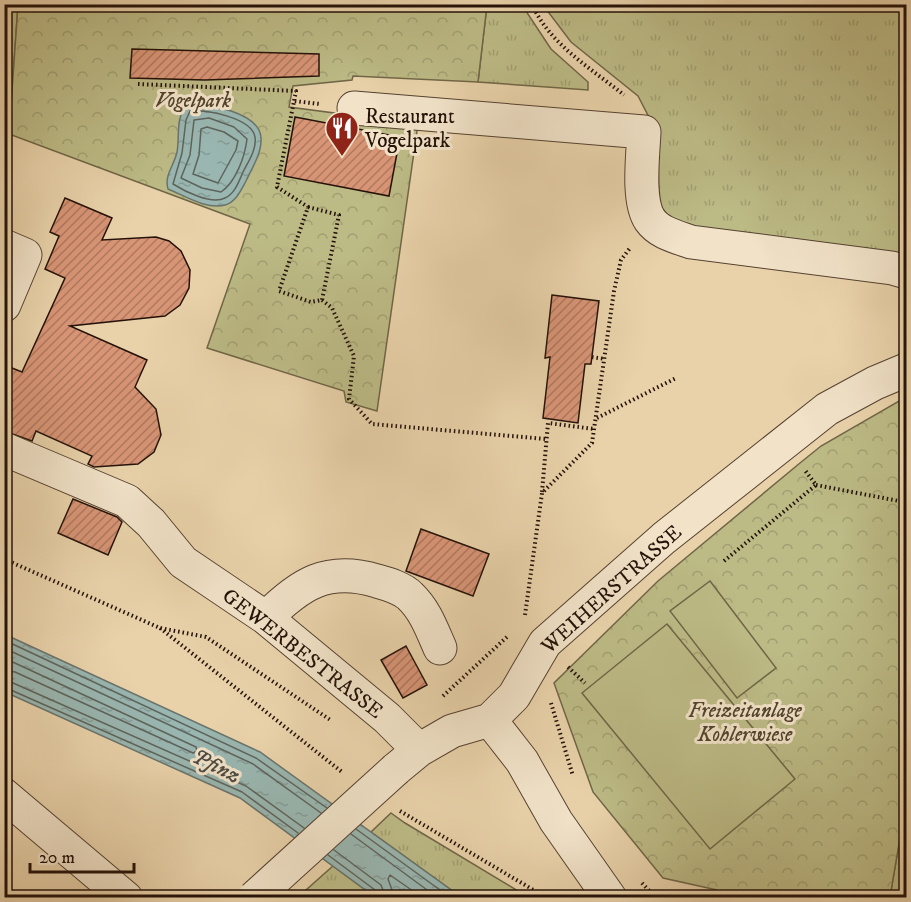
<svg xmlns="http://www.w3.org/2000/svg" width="911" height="902" viewBox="0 0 911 902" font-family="'IM FELL DW Pica',serif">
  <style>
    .grass { fill: url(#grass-tufts); stroke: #706647; stroke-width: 1.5 }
    .park { fill: url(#park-crowns); stroke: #706647; stroke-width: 1.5 }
    .pitch { fill: #bcba85; stroke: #706647; stroke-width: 1.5 }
    .water { fill: url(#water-ripples); stroke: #6a746d; stroke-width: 1.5 }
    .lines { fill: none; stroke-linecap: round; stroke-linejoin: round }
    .shore { stroke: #5e645c; stroke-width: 1.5 }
    .building { fill: url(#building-hatch); stroke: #241209; stroke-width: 1.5 }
    .minor-casing { stroke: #554231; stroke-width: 35 }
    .path { stroke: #241209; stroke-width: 4; stroke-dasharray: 1.5 3; stroke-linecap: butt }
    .minor { stroke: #f1e2c8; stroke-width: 33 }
    .minor-bridge-casing { stroke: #554231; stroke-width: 35; stroke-linecap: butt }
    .minor-bridge { stroke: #f1e2c8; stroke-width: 33 }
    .labels { text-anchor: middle; stroke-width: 6; stroke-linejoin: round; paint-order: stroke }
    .park-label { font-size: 21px; font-style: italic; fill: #52442e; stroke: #f1e2c8 }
    .poi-label { font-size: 21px; fill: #241209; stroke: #f1e2c8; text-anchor: start }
    .street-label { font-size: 21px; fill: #241209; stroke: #f1e2c8 }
    .water-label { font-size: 22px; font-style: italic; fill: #4d4b43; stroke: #f1e2c8 }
  </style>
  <defs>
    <pattern id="grass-tufts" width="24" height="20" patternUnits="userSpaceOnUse" patternTransform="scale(1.5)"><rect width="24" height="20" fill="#bcba85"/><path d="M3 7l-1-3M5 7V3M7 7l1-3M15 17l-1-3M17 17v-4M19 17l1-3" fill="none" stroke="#a19f72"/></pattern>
    <pattern id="park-crowns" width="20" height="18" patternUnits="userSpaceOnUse" patternTransform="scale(1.5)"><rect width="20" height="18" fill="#bcba85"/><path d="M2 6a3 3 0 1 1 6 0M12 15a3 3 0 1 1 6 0" fill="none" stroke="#a19f72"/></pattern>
    <pattern id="water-ripples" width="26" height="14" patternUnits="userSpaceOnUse" patternTransform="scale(1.5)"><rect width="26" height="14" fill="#99b6b0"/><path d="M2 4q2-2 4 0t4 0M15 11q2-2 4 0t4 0" fill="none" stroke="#849b96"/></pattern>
    <pattern id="building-hatch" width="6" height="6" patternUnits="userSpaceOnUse" patternTransform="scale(1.5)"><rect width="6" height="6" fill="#d89576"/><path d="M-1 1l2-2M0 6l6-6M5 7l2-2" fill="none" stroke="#af785f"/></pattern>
  </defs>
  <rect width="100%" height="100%" fill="#e9d2aa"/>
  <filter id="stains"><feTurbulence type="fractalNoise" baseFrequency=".00333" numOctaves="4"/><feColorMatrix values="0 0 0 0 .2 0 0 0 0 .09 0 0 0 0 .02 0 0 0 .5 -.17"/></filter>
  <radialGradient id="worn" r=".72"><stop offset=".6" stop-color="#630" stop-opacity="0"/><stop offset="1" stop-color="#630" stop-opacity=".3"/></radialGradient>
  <path class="grass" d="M 4,5 L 18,5 L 9,134 L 4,133 Z
    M 487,5 L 522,5 L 551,49 L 588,82 L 588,90 L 478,82 Z
    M 543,5 L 906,5 L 906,257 L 698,236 L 673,222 L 655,199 L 654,127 L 638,96 L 571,42 Z
    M 906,802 L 906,897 L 890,897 Z
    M 391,813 L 405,823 L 528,897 L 461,897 L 371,832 Z
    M 333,866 L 375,897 L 297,898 Z"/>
  <path class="park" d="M 18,5 L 487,5 L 478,82 L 353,76 L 352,80 L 293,86 L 289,107 L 418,124 L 377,411 L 346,402 L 344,391 L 207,348 L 250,224 L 9,134 Z
    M 906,397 L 906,802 L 890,897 L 727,897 L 717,890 L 663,878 L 593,792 L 554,683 L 658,581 L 800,463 L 821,446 Z"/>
  <path class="pitch" d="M 710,581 L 776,668 L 737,698 L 670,611 Z
    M 667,624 L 795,779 L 710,849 L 582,693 Z"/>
  <path class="water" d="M 187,105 C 207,102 260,113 261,138 C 262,153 252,168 246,181 C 241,190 236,202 225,205 C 207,210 185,196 168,189 C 164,175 174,166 177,152 C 180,136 175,118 187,105 Z
    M 4,634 L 260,752 L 461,897 L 375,897 L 240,798 L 5,692 Z"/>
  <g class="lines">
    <path class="shore" d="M 190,111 C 206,109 252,118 255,137 C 257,149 248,162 243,172 C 239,181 235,194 225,198 C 211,205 184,191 173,184 L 182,153 L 186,120 Z
      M 209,118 L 234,127 L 247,139 C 245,156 236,182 221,192 L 202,188 L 181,178 L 190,155 L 194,120 Z
      M 207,127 L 224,132 L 238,141 L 236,150 L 218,183 L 193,174 L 199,155 L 201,129 Z
      M 4,640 L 256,758 L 327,808
      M 4,648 L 253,764 L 321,813
      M 4,658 L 196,747 L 197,751 L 193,753 L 15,672 L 4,670
      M 4,679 L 246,786 L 304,828
      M 4,687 L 242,792 L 298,833
      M 356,829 L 451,898
      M 351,834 L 438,898
      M 334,850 L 381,885 L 386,898
      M 328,855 L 375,890 L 378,898
      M 395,898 L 388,879 L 390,875 L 423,898"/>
  </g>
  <path class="building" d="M 132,49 L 319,54 L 319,76 L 205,80 L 130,78 Z
    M 295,117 L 400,137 L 389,196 L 284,176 Z
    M 65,198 L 112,218 L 102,240 L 156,237 L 169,241 L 181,251 L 190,270 L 189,288 L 180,305 L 165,316 L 70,326 L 147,360 L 135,387 L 156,409 L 161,435 L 154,452 L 138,464 L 94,467 L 88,464 L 92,456 L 36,431 L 32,441 L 4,431 L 4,385 L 12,368 L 22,372 L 65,278 L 45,269 L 59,236 L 50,232 Z
    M 552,295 L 599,301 L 591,364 L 585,364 L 578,423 L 543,418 L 550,357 L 545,358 Z
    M 73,499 L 117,517 L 122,522 L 108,555 L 58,533 Z
    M 421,529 L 489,554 L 473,596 L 406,571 Z
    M 406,646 L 427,685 L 403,698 L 381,660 Z"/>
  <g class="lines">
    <defs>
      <path id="minor" d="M 354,108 L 644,132 C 643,155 637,201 650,220 C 659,233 677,237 691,242 L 892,268 L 906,272
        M 4,246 L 25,255 L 4,305
        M 4,449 L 127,501 L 151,523 L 183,562 L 266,618 L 387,718 L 419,750
        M 266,618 C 300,584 327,566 377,581 C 388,584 402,588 410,596 C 425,610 432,630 440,648
        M 490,720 L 522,761 L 556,821 L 610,898
        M 396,769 L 419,750 L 452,731 L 490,720 L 514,696 L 545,643 L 664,538 L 827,409 L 875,383 L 906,370
        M 4,795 L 126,898"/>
    </defs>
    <use href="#minor" class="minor-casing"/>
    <path class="path" d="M 532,4 C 549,44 592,69 624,95
      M 138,84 L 296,91 L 294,101
      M 308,207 L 339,215 L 322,300 L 311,302 L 279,291 L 308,207 L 277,187 L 294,101 L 320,104
      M 322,300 L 332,308 L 354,356 L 349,399 L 372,424 L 546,439
      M 592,357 L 605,359
      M 597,418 L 676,378
      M 816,485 L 904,502
      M 542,492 L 548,423 L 594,429
      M 4,559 L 160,628 L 206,637 L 332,721
      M 724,561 L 816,485 L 804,469
      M 525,615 L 542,493 L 592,443 L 614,291 L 621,260 L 630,248
      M 160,628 L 342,772
      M 568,667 L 585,683
      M 443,696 L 508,636
      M 551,703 L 573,776
      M 400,811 L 547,898
      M 642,883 L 656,898"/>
    <use href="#minor" class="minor"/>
    <defs>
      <path id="minor-bridge" d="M 254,898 L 396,769"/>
    </defs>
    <use href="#minor-bridge" class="minor-bridge-casing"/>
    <use href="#minor-bridge" class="minor-bridge"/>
  </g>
  <defs>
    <symbol id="restaurant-pin" viewBox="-11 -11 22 30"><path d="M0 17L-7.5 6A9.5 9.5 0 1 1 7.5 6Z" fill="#8f2418" stroke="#f1e2c8"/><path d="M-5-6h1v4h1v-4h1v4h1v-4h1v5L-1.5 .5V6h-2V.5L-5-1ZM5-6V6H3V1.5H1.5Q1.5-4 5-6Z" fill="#fff"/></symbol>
  </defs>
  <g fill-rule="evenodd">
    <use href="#restaurant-pin" x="323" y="109" width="38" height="52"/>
  </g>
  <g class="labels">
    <g class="park-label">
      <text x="193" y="107">Vogelpark</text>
      <text x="745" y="717">Freizeitanlage<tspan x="745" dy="24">Kohlerwiese</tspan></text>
    </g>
    <g class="poi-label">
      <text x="365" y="123">Restaurant<tspan x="365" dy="24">Vogelpark</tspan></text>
    </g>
    <g class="street-label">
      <text transform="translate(611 589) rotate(-42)" y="7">WEIHERSTRASSE</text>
      <text transform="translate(303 653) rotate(38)" y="7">GEWERBESTRASSE</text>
    </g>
    <g class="water-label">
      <text transform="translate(217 765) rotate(27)" y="8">Pfinz</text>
    </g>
  </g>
  <rect width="911" height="902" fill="none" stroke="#e9d2aa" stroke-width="24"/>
  <rect x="6" y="6" width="899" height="890" fill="none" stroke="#241209" stroke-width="3"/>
  <rect x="12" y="12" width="887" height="878" fill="none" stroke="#241209" stroke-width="1.5"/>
  <path d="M30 863v9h104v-9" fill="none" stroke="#241209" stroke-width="3"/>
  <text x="39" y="863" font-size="18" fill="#241209" stroke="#f1e2c8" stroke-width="4.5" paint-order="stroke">20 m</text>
  <rect width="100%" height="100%" filter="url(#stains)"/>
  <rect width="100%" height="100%" fill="url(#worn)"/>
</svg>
